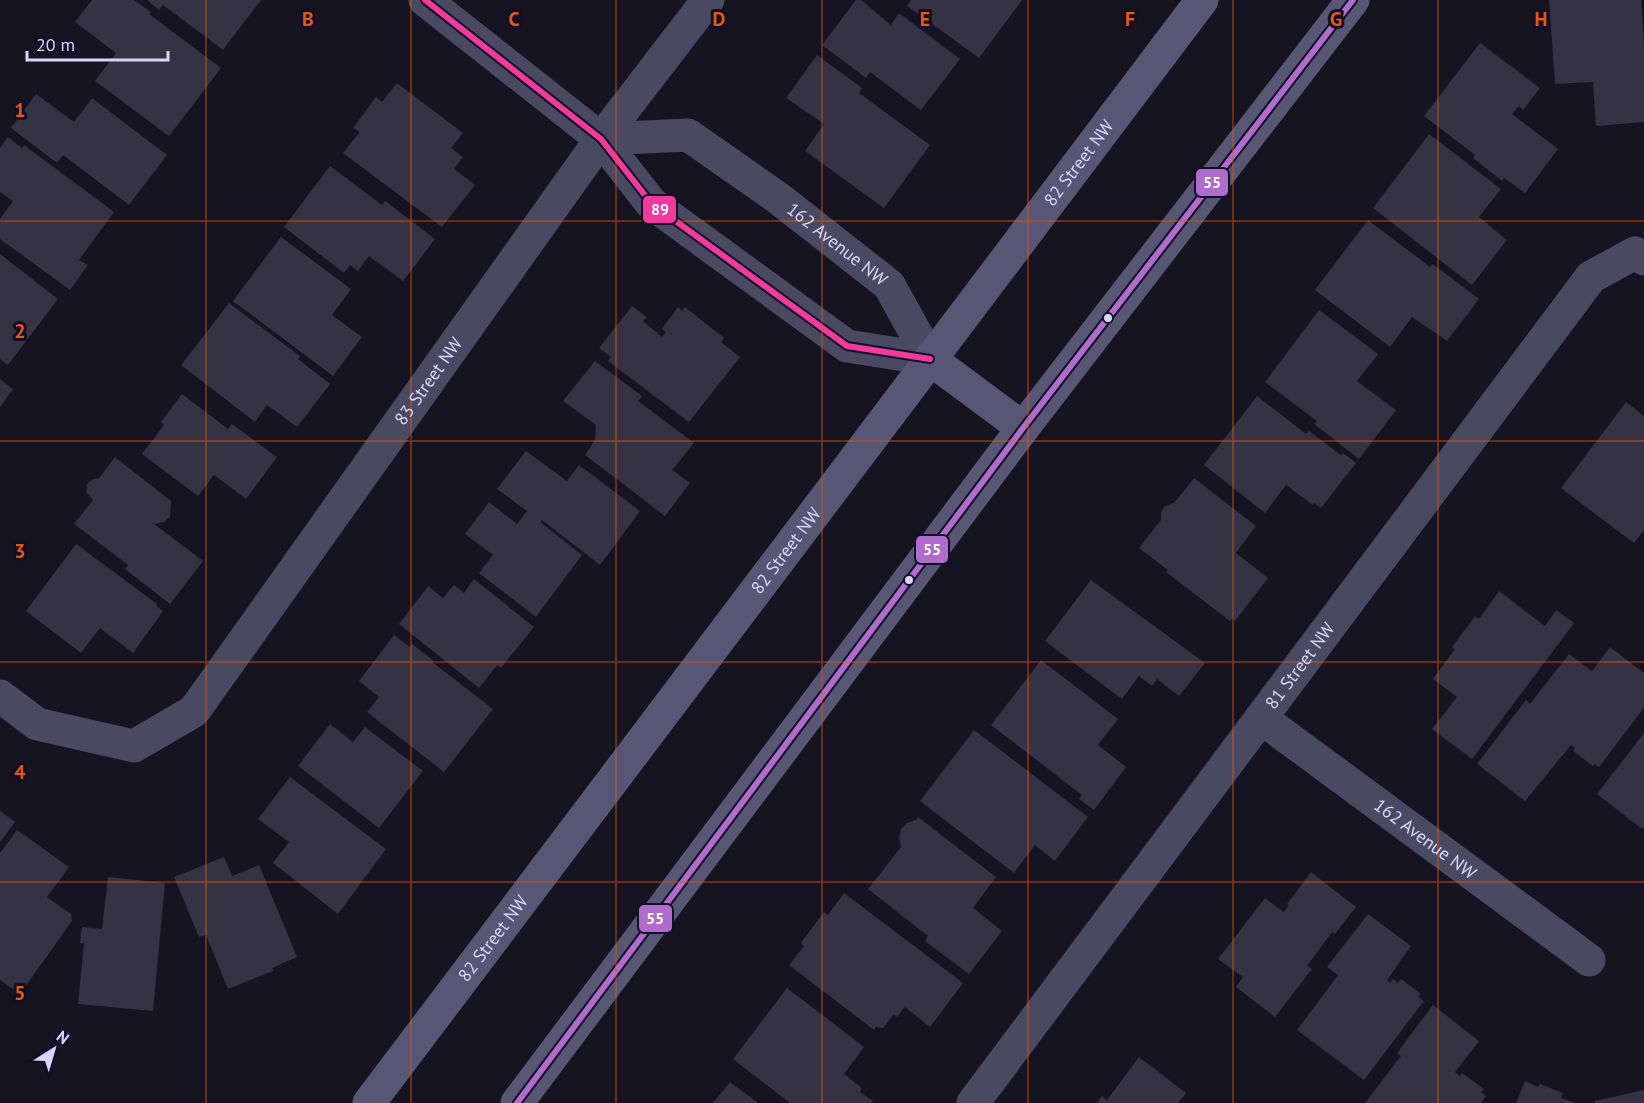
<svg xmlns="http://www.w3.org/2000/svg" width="1644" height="1103" viewBox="0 0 1644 1103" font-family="'PT Sans',sans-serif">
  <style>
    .building { fill: #343243 }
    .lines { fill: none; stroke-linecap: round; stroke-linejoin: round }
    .street { stroke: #4a4962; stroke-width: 33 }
    .secondary { stroke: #575674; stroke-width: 33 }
    .bus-1-casing { stroke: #130f26; stroke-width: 10 }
    .bus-2-casing { stroke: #130f26; stroke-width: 10 }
    .bus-1 { stroke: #b06ccc; stroke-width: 6 }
    .bus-2 { stroke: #f13a9d; stroke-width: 6 }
    .grid { fill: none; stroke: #e8590c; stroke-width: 1.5; stroke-opacity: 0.55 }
    .bus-dot { fill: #d9d4ff; stroke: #130f26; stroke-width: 2 }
    .labels { text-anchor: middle; stroke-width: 6; stroke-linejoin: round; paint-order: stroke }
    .street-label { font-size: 18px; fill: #d9d4ff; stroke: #130f26 }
    .grid-label { font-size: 20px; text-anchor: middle; font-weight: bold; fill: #e8590c; stroke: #130f26; stroke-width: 6; stroke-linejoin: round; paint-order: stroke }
    .line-badge { stroke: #130f26; stroke-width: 2 }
    .badge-label { font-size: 16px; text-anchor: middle; font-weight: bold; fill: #fff }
  </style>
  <rect width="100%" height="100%" fill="#161421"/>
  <path class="building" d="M 92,0 L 134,0 L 151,12 L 149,14 L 221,68 L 169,136 L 95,81 L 116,53 L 75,22 Z
    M 147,0 L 261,0 L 223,50 L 163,5 L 159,10 Z
    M 856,0 L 861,0 L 891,25 L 899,13 L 960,59 L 921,110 L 870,72 L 866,78 L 822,45 Z
    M 911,0 L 1022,0 L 979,58 L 907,6 Z
    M 1549,0 L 1641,0 L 1644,45 L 1644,122 L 1596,126 L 1593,82 L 1555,84 Z
    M 1480,43 L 1540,88 L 1523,110 L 1519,106 L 1512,114 L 1558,149 L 1525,193 L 1504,178 L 1502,181 L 1473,158 L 1475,155 L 1424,116 Z
    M 817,55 L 862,88 L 859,93 L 930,145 L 884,208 L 805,151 L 824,124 L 786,98 Z
    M 397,83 L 463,133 L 451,148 L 463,157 L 454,169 L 475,185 L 442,227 L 343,153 L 360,132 L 353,128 L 376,97 L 382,102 Z
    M 36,94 L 74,122 L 92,98 L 167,155 L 129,205 L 63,155 L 57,163 L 11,128 Z
    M 1429,134 L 1501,189 L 1479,217 L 1507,240 L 1472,285 L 1373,208 Z
    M 8,137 L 22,148 L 24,145 L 114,212 L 79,260 L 88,265 L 70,290 L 0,239 L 0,219 L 13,201 L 0,192 L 0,148 Z
    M 330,166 L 382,205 L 385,201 L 435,239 L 403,281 L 369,256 L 358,271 L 350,265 L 344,273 L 284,227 Z
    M 1368,220 L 1430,267 L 1433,264 L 1479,299 L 1447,341 L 1412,317 L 1390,347 L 1315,290 Z
    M 281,237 L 351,289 L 332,315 L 362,337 L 333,376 L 233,301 Z
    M 0,254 L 58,299 L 8,365 L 0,359 Z
    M 229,303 L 300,356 L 298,359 L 330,384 L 297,427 L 267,405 L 255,422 L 181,365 Z
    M 632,306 L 647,317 L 643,321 L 662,337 L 666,332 L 662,329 L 678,307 L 682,311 L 685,307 L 724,338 L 721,342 L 740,357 L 689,422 L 608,361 L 611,357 L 599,348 Z
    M 1319,310 L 1378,354 L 1357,381 L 1396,410 L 1359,459 L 1314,424 L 1317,421 L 1265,382 Z
    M 595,361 L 642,396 L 638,401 L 694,443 L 672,470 L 690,483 L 665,516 L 585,455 L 595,440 L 596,425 L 563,401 Z
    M 0,379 L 13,389 L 0,407 Z
    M 182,394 L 228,429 L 232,424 L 277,457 L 246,499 L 214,475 L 198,496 L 142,454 L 164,425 L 161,422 Z
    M 1257,396 L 1306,434 L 1309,431 L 1341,455 L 1343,453 L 1356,463 L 1321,508 L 1314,503 L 1313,505 L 1286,485 L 1265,513 L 1204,465 Z
    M 1626,402 L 1644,416 L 1644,530 L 1634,543 L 1561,488 Z
    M 526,451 L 567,481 L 579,465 L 640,511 L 600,565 L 542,520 L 540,522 L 530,514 L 582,555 L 536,617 L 479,573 L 493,555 L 465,534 L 489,502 L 517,524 L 527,511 L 497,489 Z
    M 115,457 L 171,501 L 170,517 L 164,522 L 154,524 L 203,561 L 170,604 L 125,569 L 128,565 L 74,524 L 93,500 L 86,492 L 87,484 L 93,479 L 99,478 Z
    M 1194,478 L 1256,526 L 1236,553 L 1268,578 L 1235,621 L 1233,618 L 1230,621 L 1166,572 L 1168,570 L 1139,548 L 1161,520 L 1161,513 L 1164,507 L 1175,502 Z
    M 76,544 L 157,604 L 156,606 L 163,611 L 133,653 L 100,628 L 81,653 L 26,611 Z
    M 474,579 L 534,627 L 501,668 L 497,665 L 479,688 L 399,624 L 428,586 L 443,598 L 454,585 L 464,593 Z
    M 1091,580 L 1205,663 L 1179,696 L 1157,679 L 1152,686 L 1139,676 L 1122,699 L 1045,641 Z
    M 1499,591 L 1545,626 L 1556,610 L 1574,623 L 1472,759 L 1432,729 L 1457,697 L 1433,679 L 1455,649 L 1452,647 L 1475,616 L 1479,619 Z
    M 394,635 L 410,647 L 412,644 L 433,660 L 432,662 L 493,709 L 444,772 L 367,712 L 379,697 L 359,681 Z
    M 1610,647 L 1644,673 L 1644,708 L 1599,767 L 1595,764 L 1593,766 L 1573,751 L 1575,748 L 1571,745 L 1525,801 L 1477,764 L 1526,700 L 1530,704 L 1569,654 L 1592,671 Z
    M 1041,660 L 1118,719 L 1098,745 L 1126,767 L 1094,810 L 1079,799 L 1082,795 L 991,725 Z
    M 330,724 L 353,742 L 365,727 L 423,771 L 379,828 L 298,766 Z
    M 974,730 L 1088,817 L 1055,861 L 1035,845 L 1014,873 L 920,801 Z
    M 1644,733 L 1644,827 L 1642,829 L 1597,794 Z
    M 290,777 L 386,849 L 338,914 L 273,863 L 289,842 L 258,819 Z
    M 0,811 L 15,822 L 0,842 Z
    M 918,817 L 996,877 L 973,908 L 1002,931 L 969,974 L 925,941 L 928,936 L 868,889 L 901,847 L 899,838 L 901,829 L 907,823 L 916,820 Z
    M 17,830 L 69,867 L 47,897 L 71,914 L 72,921 L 20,994 L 0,980 L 0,853 Z
    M 224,857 L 232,876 L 259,865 L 297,957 L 272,968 L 273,971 L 228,989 L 206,935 L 199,937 L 174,877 Z
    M 1311,872 L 1356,907 L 1335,934 L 1332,932 L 1307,966 L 1312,969 L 1275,1017 L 1236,987 L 1243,977 L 1218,959 L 1265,898 L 1284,912 L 1289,905 L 1287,904 Z
    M 108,877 L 165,883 L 153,1011 L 78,1004 L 84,944 L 80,943 L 82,927 L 102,929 Z
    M 844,893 L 963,983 L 930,1027 L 905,1007 L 897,1017 L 894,1014 L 883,1028 L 876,1027 L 874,1030 L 789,965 L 804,946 L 801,943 L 824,912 L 828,915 Z
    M 1368,914 L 1411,946 L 1387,980 L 1390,983 L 1393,979 L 1398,983 L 1401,979 L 1421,994 L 1418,997 L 1424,1001 L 1364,1080 L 1297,1030 L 1338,975 L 1327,967 Z
    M 787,988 L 864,1047 L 844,1074 L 862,1088 L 860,1092 L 873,1101 L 871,1103 L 790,1103 L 733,1059 Z
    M 1433,1005 L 1479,1041 L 1455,1072 L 1460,1076 L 1462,1073 L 1484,1089 L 1481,1092 L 1486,1096 L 1481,1103 L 1365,1103 L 1401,1056 L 1397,1053 Z
    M 1139,1057 L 1186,1093 L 1178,1103 L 1097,1103 L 1102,1096 L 1107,1100 Z
    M 1525,1081 L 1538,1087 L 1540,1084 L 1563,1093 L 1561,1098 L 1575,1103 L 1516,1103 Z
    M 730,1082 L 758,1103 L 713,1103 Z
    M 1644,1090 L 1644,1103 L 1595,1103 L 1595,1101 Z"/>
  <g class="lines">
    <g class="street">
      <path d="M 425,0 L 601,139 L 651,203 L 847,346 L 930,359"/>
      <path id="s1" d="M 601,139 L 688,135 L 778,198 L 889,285 L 930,359"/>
      <path id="s2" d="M 0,696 L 37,724 L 134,746 L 194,711 L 601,139 L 708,0"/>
      <path id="s3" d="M 1261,718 L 1589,960"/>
      <path id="s4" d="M 973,1103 L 1591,277 L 1635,253 L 1644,259"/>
    </g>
    <g class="secondary">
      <path d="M 930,359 L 1023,428"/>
      <path id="s5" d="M 369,1103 L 1202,0"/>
      <path d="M 517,1103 L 1023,428 L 1353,0"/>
    </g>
    <defs>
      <path id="bus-1" d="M 517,1103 L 1023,428 L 1353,0"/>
      <path id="bus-2" d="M 425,0 L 601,139 L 651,203 L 847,346 L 930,359"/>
    </defs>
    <use href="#bus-1" class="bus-1-casing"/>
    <use href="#bus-2" class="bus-2-casing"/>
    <use href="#bus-1" class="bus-1"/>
    <use href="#bus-2" class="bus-2"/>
  </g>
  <path class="grid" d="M 206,0 L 206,1103M 411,0 L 411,1103M 616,0 L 616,1103M 822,0 L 822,1103M 1028,0 L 1028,1103M 1233,0 L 1233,1103M 1438,0 L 1438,1103M 0,221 L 1644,221M 0,441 L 1644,441M 0,662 L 1644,662M 0,882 L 1644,882"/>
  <g class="bus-dot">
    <circle cx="1108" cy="318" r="5"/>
    <circle cx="909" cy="580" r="5"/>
  </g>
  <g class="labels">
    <g class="street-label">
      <text dy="6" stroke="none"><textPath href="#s5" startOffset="1178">82 Street NW</textPath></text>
      <text dy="6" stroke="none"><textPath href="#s1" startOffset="272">162 Avenue NW</textPath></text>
      <text dy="6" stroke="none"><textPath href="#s2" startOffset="620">83 Street NW</textPath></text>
      <text dy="6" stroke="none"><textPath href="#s5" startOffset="692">82 Street NW</textPath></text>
      <text dy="6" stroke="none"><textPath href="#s4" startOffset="546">81 Street NW</textPath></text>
      <text dy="6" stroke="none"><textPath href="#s3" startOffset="204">162 Avenue NW</textPath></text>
      <text dy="6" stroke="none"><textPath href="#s5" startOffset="206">82 Street NW</textPath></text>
    </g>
  </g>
  <g class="grid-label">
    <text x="308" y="26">B</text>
    <text x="514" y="26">C</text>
    <text x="719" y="26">D</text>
    <text x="925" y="26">E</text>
    <text x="1130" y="26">F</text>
    <text x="1336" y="26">G</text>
    <text x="1541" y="26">H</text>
    <text x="20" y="117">1</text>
    <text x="20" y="338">2</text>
    <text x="20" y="558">3</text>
    <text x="20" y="779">4</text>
    <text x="20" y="1000">5</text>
  </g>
  <g class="line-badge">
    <rect x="1195" y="168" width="34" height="29" rx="6" fill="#b06ccc"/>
    <rect x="642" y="195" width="35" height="29" rx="6" fill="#f13a9d"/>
    <rect x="915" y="535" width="34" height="29" rx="6" fill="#b06ccc"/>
    <rect x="638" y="904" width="35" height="29" rx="6" fill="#b06ccc"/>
  </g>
  <g class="badge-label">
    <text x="1212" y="188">55</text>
    <text x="660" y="215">89</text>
    <text x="932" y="555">55</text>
    <text x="655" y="924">55</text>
  </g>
  <g transform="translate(54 1049) rotate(37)" stroke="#130f26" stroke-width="4.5" paint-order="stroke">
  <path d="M0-4.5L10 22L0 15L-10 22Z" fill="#d9d4ff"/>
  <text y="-9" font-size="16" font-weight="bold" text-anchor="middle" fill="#d9d4ff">N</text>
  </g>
  <path d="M27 51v9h141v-9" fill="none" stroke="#d9d4ff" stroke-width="3"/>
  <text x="36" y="51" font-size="18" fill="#d9d4ff" stroke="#130f26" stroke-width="4.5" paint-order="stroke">20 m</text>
</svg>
